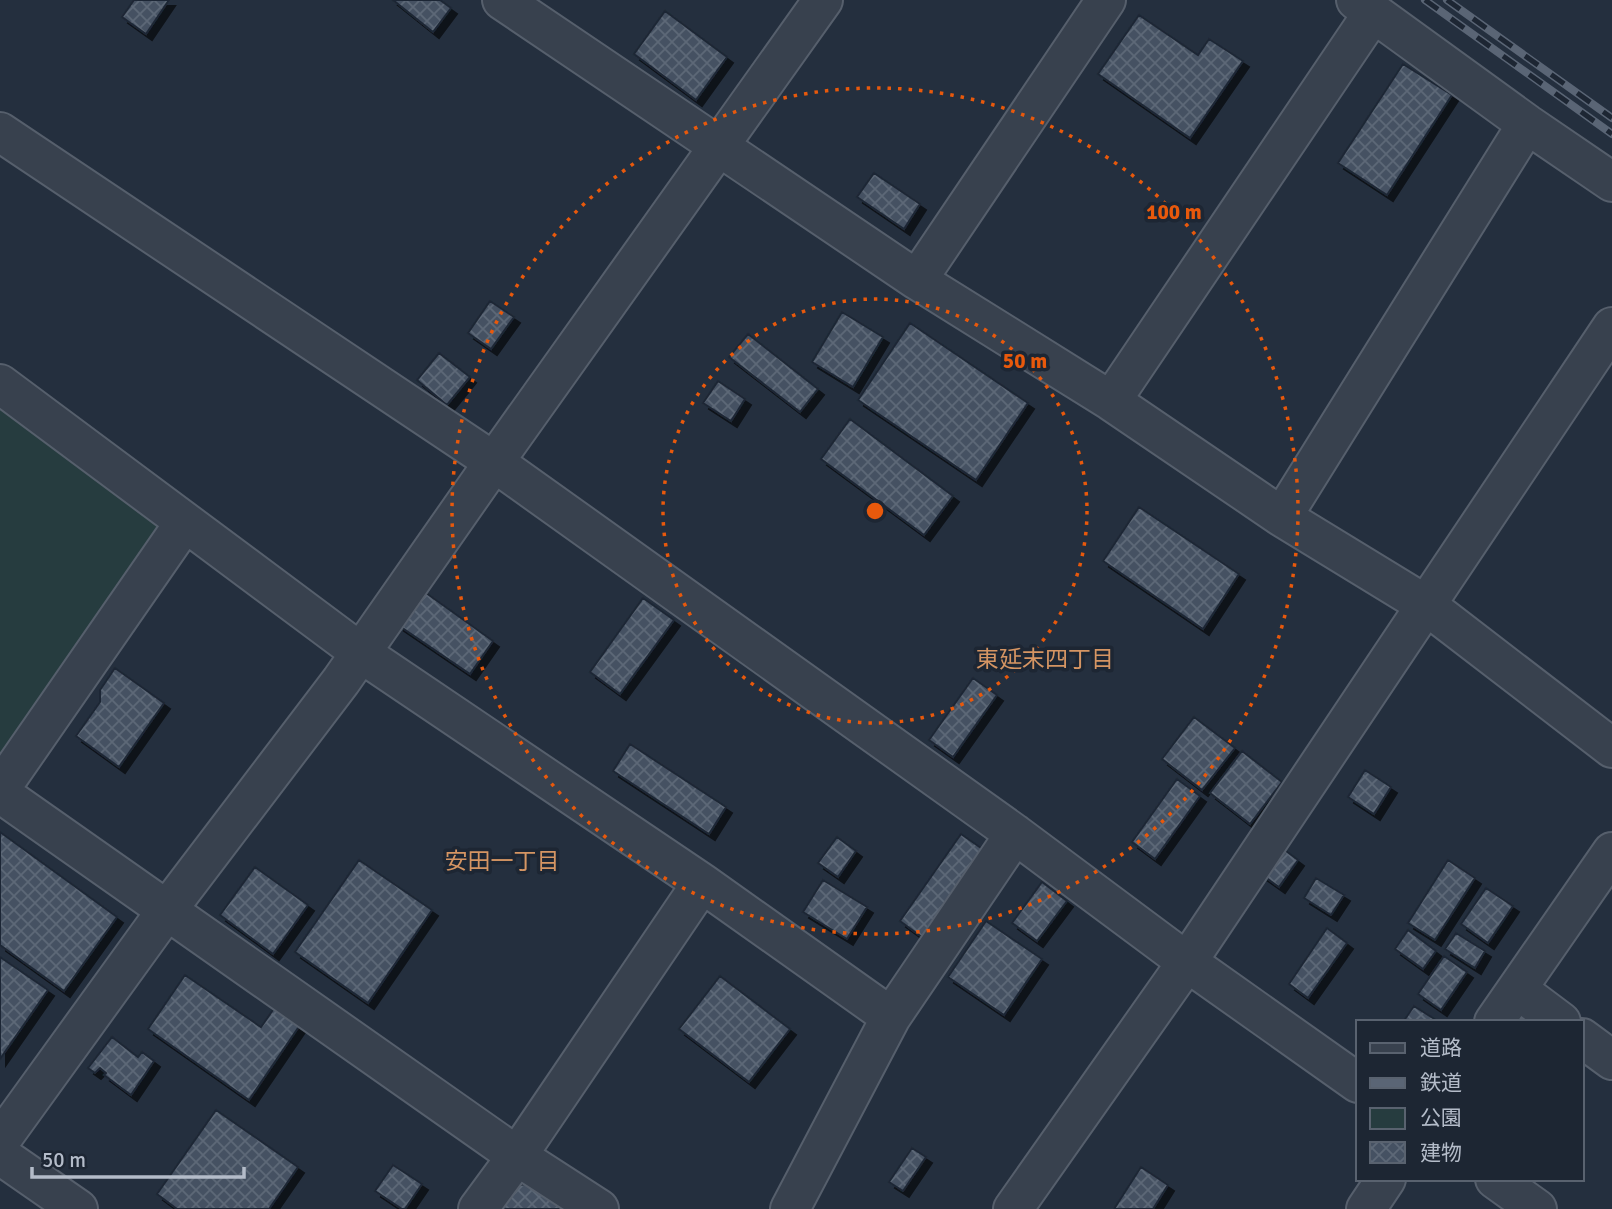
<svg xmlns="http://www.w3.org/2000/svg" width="1612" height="1209" viewBox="0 0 1612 1209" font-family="Signika,'Noto Sans JP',sans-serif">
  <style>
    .park { fill: #263c3f }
    .building { fill: url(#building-cross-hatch); stroke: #1f2835; stroke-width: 2; filter: url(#shadow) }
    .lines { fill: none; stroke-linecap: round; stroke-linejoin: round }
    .minor-casing { stroke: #565f6c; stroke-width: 42 }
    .minor { stroke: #38414e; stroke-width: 38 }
    .rail-casing { stroke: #5a6575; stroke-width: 8 }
    .rail { stroke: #1d2633; stroke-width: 5; stroke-dasharray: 16; stroke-linecap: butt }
    .ring { fill: none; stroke: #e8590c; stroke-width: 3.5; stroke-dasharray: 3.5 7 }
    .labels { text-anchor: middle; stroke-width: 7; stroke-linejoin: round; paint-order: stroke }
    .neighbourhood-label { font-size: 23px; fill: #d59563; stroke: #1d2633 }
    .centre { fill: #e8590c; stroke: #1d2633; stroke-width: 3.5 }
    .ring-label { font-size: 21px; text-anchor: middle; font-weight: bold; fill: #e8590c; stroke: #1d2633; stroke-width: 7; stroke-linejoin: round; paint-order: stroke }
  </style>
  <defs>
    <pattern id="building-cross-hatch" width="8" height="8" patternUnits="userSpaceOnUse" patternTransform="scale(1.75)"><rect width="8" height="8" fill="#455162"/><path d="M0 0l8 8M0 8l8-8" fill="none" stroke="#5d6877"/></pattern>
    <filter id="shadow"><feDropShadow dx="6" dy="6" stdDeviation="0" flood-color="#0009"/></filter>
  </defs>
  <rect width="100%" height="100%" fill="#242f3e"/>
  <path class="park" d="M 0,405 L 165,528 L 0,763 Z"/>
  <path class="building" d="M 134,0 L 169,0 L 146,34 L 122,17 Z
    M 393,0 L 440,0 L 451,8 L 433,32 Z
    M 665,11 L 727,57 L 696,100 L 634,54 Z
    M 1139,15 L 1198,55 L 1209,39 L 1243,61 L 1190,138 L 1098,74 Z
    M 1403,64 L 1452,95 L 1387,195 L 1338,163 Z
    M 874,173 L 920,204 L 904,229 L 857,197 Z
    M 490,301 L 514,317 L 491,349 L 468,333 Z
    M 842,312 L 883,337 L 853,387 L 812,362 Z
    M 910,323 L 1028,403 L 976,480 L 858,400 Z
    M 748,334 L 818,389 L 800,412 L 729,357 Z
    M 439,353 L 470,377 L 447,405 L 417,380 Z
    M 718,381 L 745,399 L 731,421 L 703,403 Z
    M 850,419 L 953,496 L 924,535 L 821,459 Z
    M 1139,507 L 1239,574 L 1203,629 L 1103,561 Z
    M 422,590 L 493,641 L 470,674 L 398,625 Z
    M 643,598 L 674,620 L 620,694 L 590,672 Z
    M 115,668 L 164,703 L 119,767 L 76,736 L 100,702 L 100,690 Z
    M 973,678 L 997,695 L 953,757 L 929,740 Z
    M 1194,717 L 1235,748 L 1202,790 L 1162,759 Z
    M 630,744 L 726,807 L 709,834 L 613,771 Z
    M 1242,751 L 1282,782 L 1250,824 L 1210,793 Z
    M 1365,770 L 1391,787 L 1374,814 L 1348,797 Z
    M 1177,779 L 1200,796 L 1155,859 L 1132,842 Z
    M 0,832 L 117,917 L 64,991 L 0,945 Z
    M 961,834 L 991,855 L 930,943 L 900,921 Z
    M 837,837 L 856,851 L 838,877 L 818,863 Z
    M 1282,848 L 1298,860 L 1279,887 L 1262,875 Z
    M 359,860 L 432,910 L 368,1003 L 295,952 Z
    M 1448,860 L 1475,878 L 1435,940 L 1408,923 Z
    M 255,867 L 308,905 L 273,954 L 220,915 Z
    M 1316,878 L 1344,895 L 1331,915 L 1304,898 Z
    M 823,880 L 867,907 L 847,939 L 803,912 Z
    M 1042,882 L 1067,901 L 1037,941 L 1012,923 Z
    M 1486,888 L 1513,906 L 1488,943 L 1461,924 Z
    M 986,921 L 1042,959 L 1004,1015 L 948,977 Z
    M 1327,928 L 1347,943 L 1308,998 L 1289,984 Z
    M 1408,930 L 1436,951 L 1423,969 L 1395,949 Z
    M 1456,933 L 1485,951 L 1475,968 L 1445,949 Z
    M 1444,956 L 1467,972 L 1441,1010 L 1418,994 Z
    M 0,957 L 48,990 L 0,1059 Z
    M 185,975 L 261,1027 L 275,1007 L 300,1025 L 249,1100 L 148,1029 Z
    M 720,976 L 790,1029 L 749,1082 L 679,1029 Z
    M 1414,1006 L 1436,1020 L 1435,1022 L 1403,1022 Z
    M 112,1037 L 138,1057 L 142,1052 L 154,1061 L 131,1095 L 104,1075 L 106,1073 L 100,1068 L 95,1073 L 88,1068 Z
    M 216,1110 L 298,1167 L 269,1209 L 177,1209 L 157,1194 Z
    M 912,1148 L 926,1157 L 903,1191 L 889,1182 Z
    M 393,1165 L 422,1184 L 405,1209 L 402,1209 L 375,1191 Z
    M 1141,1167 L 1168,1185 L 1153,1209 L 1114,1209 Z
    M 530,1184 L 565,1209 L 501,1209 L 517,1185 Z"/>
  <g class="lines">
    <defs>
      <path id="minor" d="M 502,0 L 917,280 L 1111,401 L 1282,517 L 1426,605 L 1612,748
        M 1356,0 L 1527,124 L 1612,182
        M 0,132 L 494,462 L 1015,834 L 1187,962 L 1358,1083
        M 917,280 L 1106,0
        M 0,384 L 361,653 L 702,883 L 891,1017
        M 1111,401 L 1373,13
        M 1282,517 L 1527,124
        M 0,789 L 185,522
        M 0,793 L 517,1156 L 599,1209
        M 1517,989 L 1561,1022
        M 1494,1022 L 1612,852
        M 1582,1038 L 1612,1060
        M 0,1141 L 167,910 L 341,681 L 494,462 L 823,0
        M 0,1155 L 78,1209
        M 1495,1179 L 1537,1209
        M 478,1209 L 517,1156 L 702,883
        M 790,1209 L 891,1017 L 1015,834
        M 1013,1209 L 1187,962 L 1612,327
        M 1366,1209 L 1386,1179"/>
    </defs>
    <use href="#minor" class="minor-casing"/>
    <use href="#minor" class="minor"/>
    <defs>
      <path id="rail" d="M 1425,0 L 1612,134
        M 1447,0 L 1612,118"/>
    </defs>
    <use href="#rail" class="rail-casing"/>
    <use href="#rail" class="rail"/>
  </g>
  <g class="ring">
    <circle cx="875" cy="511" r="212"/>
    <circle cx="875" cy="511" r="423"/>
  </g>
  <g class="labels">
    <g class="neighbourhood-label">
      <text x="1045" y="667">東延末四丁目</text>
      <text x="502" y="869">安田一丁目</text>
    </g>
  </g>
  <circle cx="875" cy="511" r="10" class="centre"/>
  <g class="ring-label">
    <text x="1174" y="219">100 m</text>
    <text x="1025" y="368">50 m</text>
  </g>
  <rect x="1356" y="1020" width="228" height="161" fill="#1d2633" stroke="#59626f" stroke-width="2"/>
  <rect x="1370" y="1043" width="35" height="10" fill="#38414e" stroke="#59626f" stroke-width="2"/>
  <text x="1420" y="1055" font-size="21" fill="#b4bcc9">道路</text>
  <rect x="1370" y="1078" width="35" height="10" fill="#5a6575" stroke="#59626f" stroke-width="2"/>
  <text x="1420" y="1090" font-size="21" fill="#b4bcc9">鉄道</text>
  <rect x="1370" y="1108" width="35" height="21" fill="#263c3f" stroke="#59626f" stroke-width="2"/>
  <text x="1420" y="1125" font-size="21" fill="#b4bcc9">公園</text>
  <rect x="1370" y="1142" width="35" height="21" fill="url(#building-cross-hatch)" stroke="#59626f" stroke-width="2"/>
  <text x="1420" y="1160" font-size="21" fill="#b4bcc9">建物</text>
  <path d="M32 1167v10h212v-10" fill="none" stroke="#b4bcc9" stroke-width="3.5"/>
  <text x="42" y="1167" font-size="21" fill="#b4bcc9" stroke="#1d2633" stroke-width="5" paint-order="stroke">50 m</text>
</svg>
